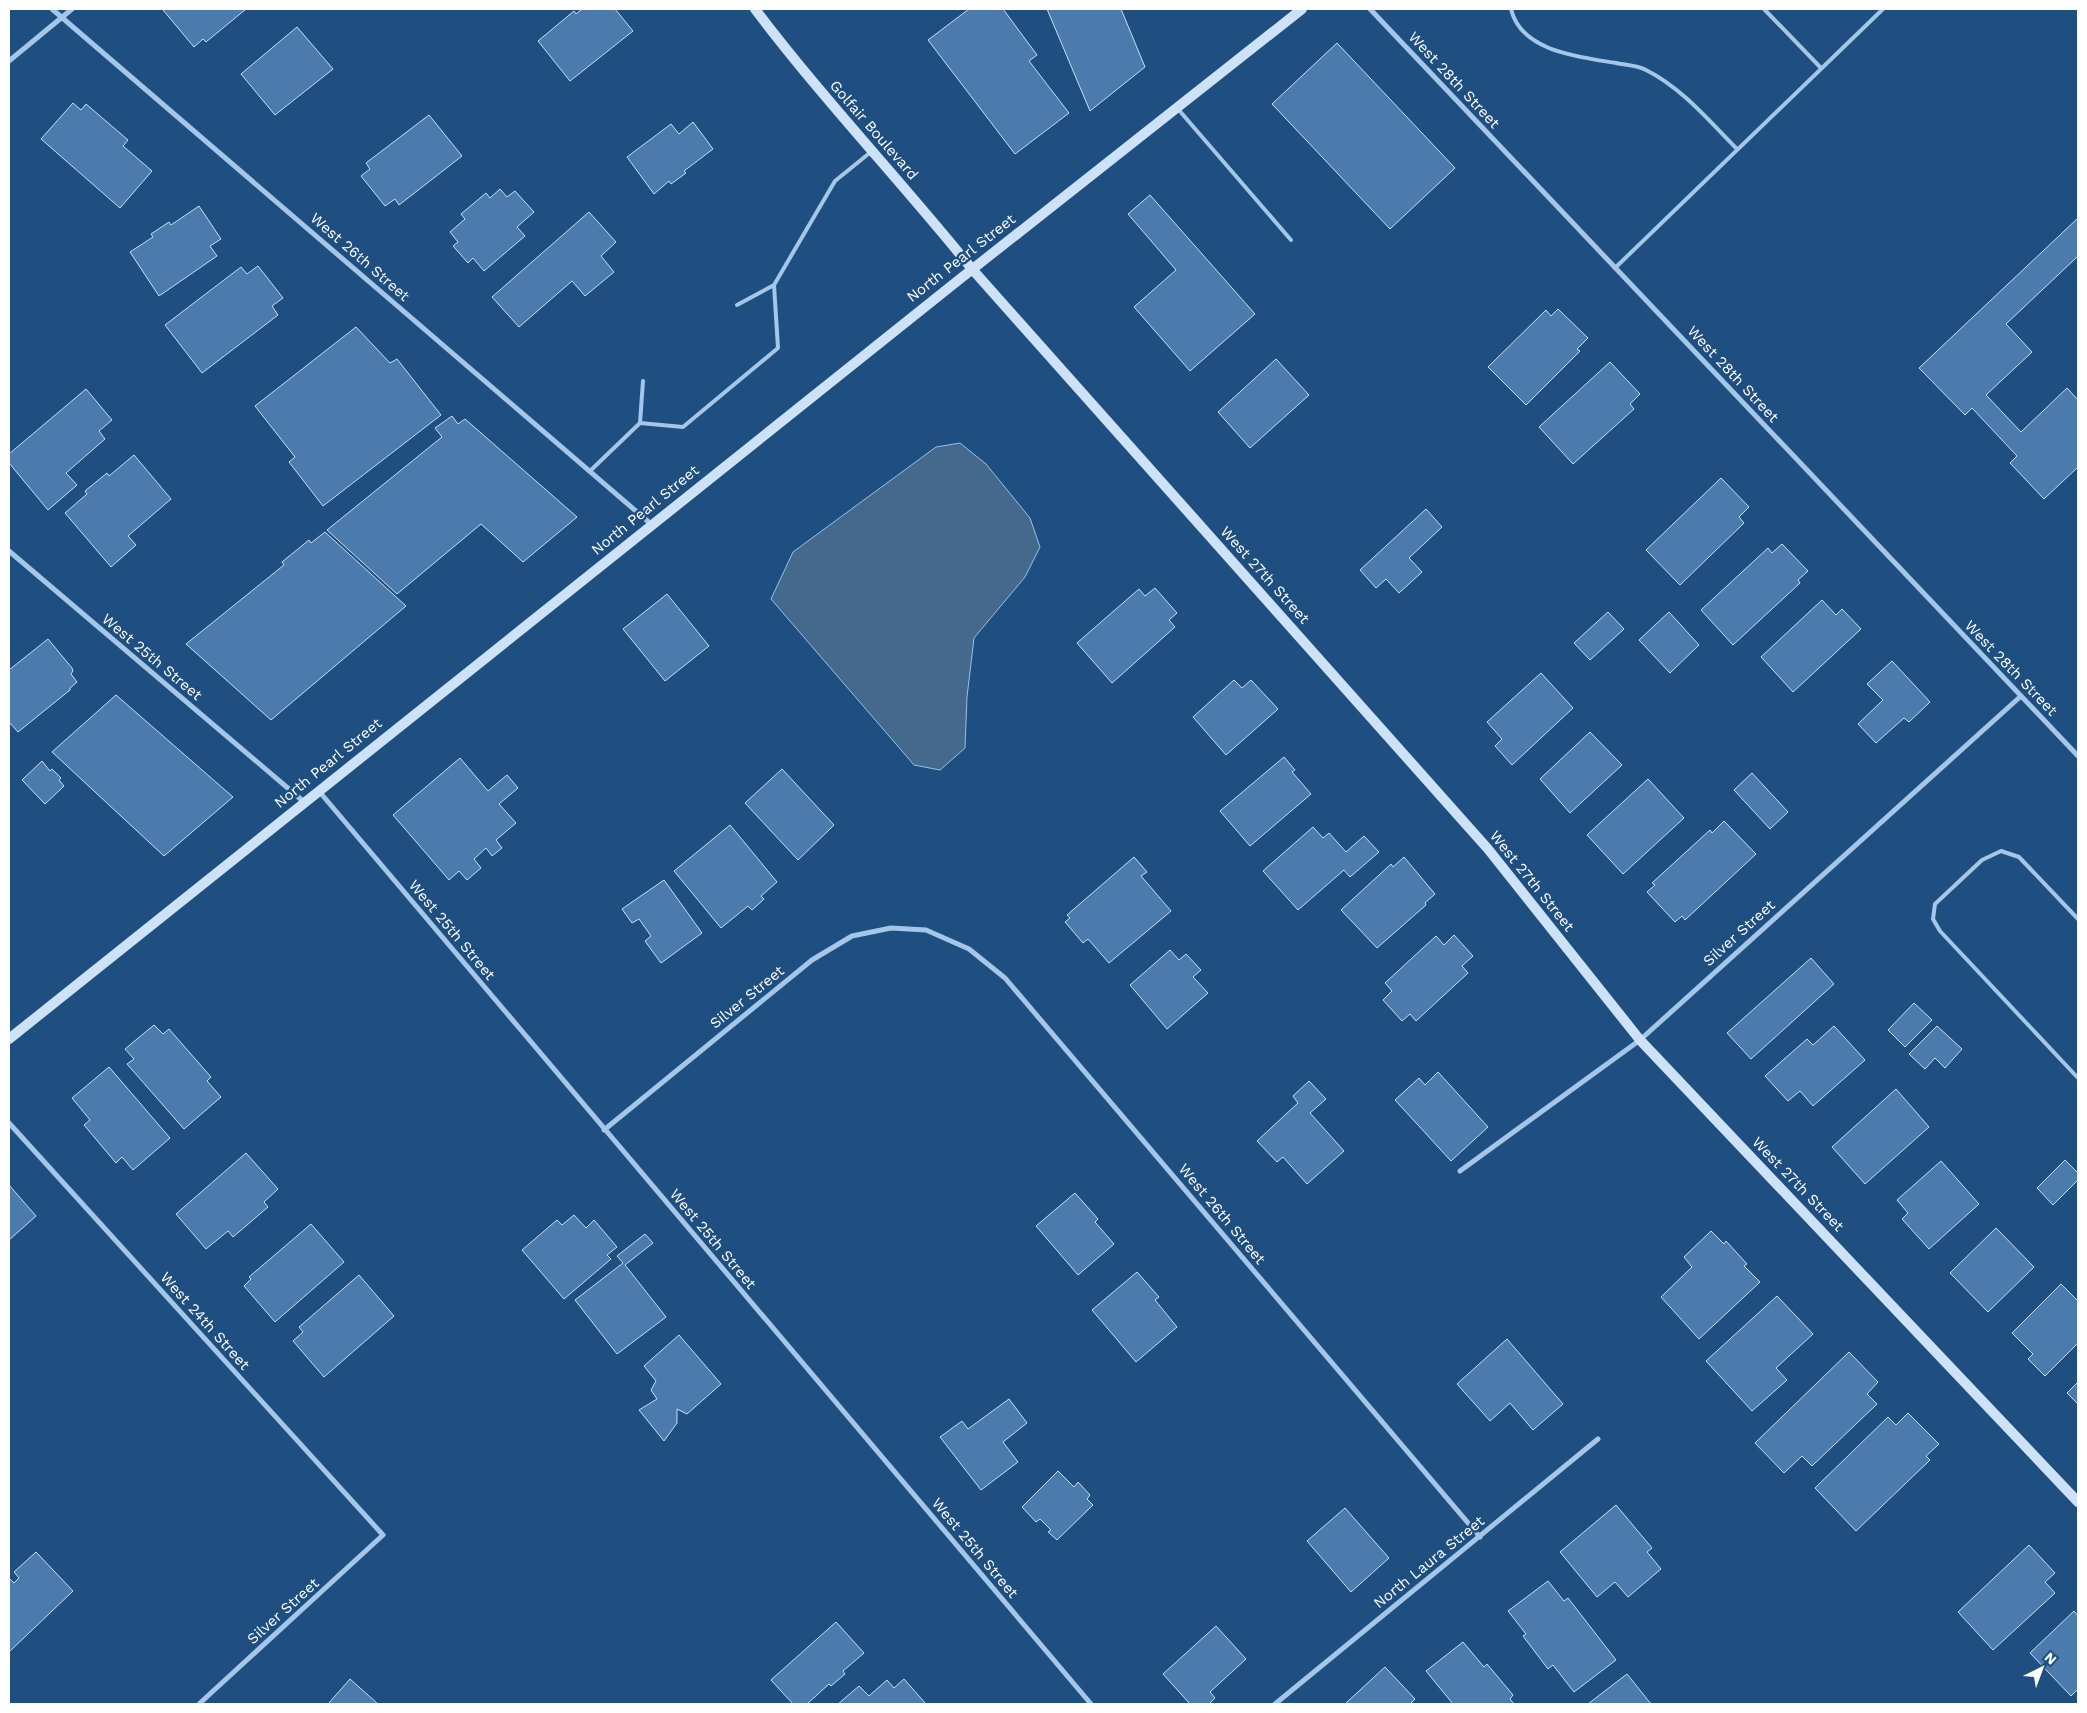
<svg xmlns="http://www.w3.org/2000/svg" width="2087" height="1713" viewBox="0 0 2087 1713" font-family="'Work Sans',sans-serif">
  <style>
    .water { fill: #45698d; stroke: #96c2ea }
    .building { fill: #4a7bac; stroke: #c7dff7 }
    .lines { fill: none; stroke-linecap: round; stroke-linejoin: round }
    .lane { stroke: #a3c6e9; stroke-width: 4 }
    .street { stroke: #a3c6e9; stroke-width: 5 }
    .secondary { stroke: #cee2f7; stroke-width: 10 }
    .labels { text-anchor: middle; stroke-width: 5; stroke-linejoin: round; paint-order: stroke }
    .street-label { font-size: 15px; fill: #fff; stroke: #1e4f80 }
  </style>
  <rect width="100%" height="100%" fill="#1e4f80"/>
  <path class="water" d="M 960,443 L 986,464 L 1030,518 L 1040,547 L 1025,577 L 974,638 L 967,697 L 965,748 L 940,770 L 914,765 L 771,599 L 793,552 L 936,447 Z"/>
  <path class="building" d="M 164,9 L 246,9 L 206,42 L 203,39 L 194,47 L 163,10 Z
    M 582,9 L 615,9 L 633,31 L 570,81 L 538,41 L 574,11 L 576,14 Z
    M 969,9 L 1003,9 L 1037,55 L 1029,61 L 1069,113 L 1015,154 L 928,40 Z
    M 1047,9 L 1121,9 L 1145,67 L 1090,111 Z
    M 297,27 L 333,69 L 275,115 L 241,74 Z
    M 1337,43 L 1455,168 L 1390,229 L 1272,104 Z
    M 73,103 L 81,110 L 86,104 L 128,140 L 123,146 L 152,171 L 120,208 L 41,139 Z
    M 429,115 L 462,156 L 399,205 L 395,199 L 385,206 L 361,176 L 370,169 L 366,163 Z
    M 693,122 L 713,149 L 684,171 L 686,173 L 671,184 L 669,181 L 654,194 L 627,157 L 671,124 L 679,134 Z
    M 500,189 L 507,197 L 515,191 L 534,212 L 517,227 L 525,236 L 484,271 L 473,258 L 468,263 L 453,246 L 458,242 L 450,232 L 465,219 L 461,214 L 486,193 L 490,198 Z
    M 1150,195 L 1255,314 L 1190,371 L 1134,307 L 1176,270 L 1128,214 Z
    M 199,206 L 221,239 L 210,246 L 217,256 L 159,296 L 130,252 L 153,237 L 151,234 L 169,222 L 171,225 Z
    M 589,212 L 616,242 L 601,256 L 614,272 L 585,296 L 572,281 L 519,327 L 492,297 Z
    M 2078,218 L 2078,258 L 2077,257 L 2006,324 L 2032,352 L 1986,395 L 2021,432 L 2067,388 L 2078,400 L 2078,467 L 2044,499 L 2010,463 L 2017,456 L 1972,408 L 1965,415 L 1919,368 Z
    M 258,266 L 283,298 L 272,306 L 278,315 L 202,373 L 165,325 L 241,267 L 247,274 Z
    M 1558,309 L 1588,338 L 1577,349 L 1580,351 L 1526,405 L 1488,367 L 1546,310 L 1551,316 Z
    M 356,327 L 390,363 L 397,359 L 441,415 L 323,506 L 289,462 L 295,457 L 255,406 Z
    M 1276,359 L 1309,395 L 1250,448 L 1218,412 Z
    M 1610,362 L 1640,394 L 1630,404 L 1634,409 L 1573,464 L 1539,427 Z
    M 86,389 L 112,420 L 99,431 L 105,439 L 66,473 L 77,485 L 48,510 L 9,463 L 9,454 Z
    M 452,416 L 458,424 L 465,419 L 577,517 L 523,562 L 481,524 L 397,594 L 327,530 L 442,437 L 435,428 Z
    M 134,455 L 171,499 L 128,536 L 136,545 L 111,567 L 65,513 L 87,494 L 85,491 L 107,473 L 109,476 Z
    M 1721,478 L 1749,507 L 1739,517 L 1744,523 L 1680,585 L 1646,550 Z
    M 1426,509 L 1442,527 L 1409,558 L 1422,572 L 1399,593 L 1386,579 L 1376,588 L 1360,570 Z
    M 325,532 L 406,606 L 271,720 L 186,644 L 284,565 L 282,562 L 309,540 L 311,543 Z
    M 1782,544 L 1808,571 L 1798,580 L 1800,583 L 1733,645 L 1701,610 L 1768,548 L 1772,553 Z
    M 1155,588 L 1177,613 L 1169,620 L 1175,627 L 1112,683 L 1077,643 L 1139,589 L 1145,596 Z
    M 667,594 L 709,646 L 665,681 L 623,629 Z
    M 1822,600 L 1836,615 L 1842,609 L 1861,629 L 1793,692 L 1761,657 Z
    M 1608,612 L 1624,629 L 1590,660 L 1574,643 Z
    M 1669,612 L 1699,645 L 1670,673 L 1639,640 Z
    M 48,639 L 72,668 L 73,671 L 71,674 L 77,682 L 70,688 L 70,690 L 18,732 L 9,722 L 9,670 Z
    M 1892,661 L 1930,702 L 1909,722 L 1904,718 L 1876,743 L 1858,724 L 1883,700 L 1867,684 Z
    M 1541,673 L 1573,708 L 1512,765 L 1495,746 L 1502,739 L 1487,722 Z
    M 1234,680 L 1242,688 L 1251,680 L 1278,709 L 1226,755 L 1193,717 Z
    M 116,695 L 233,797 L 164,856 L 52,752 Z
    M 1590,732 L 1622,765 L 1570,813 L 1540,779 Z
    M 1284,757 L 1295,770 L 1292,772 L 1311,794 L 1250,846 L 1220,811 Z
    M 460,758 L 488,791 L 507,775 L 518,788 L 499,804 L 516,823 L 496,840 L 502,848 L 492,856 L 486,848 L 474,859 L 481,868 L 467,880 L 459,871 L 449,880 L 393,815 Z
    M 42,761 L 50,771 L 52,769 L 61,778 L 59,780 L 64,786 L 45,804 L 22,780 Z
    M 782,769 L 834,825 L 798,860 L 745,803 Z
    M 1752,773 L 1788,812 L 1770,829 L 1734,790 Z
    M 1648,779 L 1684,818 L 1623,874 L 1587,835 Z
    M 1724,821 L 1756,854 L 1685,920 L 1682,916 L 1675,922 L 1647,892 L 1655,885 L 1652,883 L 1710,830 L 1712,833 Z
    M 730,825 L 777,882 L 761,896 L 764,899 L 752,910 L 748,906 L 721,928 L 674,871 Z
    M 1313,827 L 1323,838 L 1329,833 L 1346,852 L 1364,836 L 1379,852 L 1350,877 L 1344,870 L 1298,910 L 1263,871 Z
    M 1134,857 L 1147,872 L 1141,876 L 1171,911 L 1109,963 L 1088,939 L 1083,943 L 1065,922 L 1070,918 L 1067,915 Z
    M 1404,857 L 1435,894 L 1425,903 L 1426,905 L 1377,948 L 1341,910 L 1391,864 L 1393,867 Z
    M 664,880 L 702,933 L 661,963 L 645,941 L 651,936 L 639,919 L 632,923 L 622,909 Z
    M 1454,935 L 1473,956 L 1462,966 L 1468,973 L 1416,1021 L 1410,1014 L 1402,1021 L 1383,1000 L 1392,991 L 1385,983 L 1436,936 L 1444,945 Z
    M 1170,950 L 1179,960 L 1186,954 L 1201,970 L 1193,977 L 1208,993 L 1167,1029 L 1130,985 Z
    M 1811,958 L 1834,984 L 1751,1059 L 1727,1033 Z
    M 1914,1003 L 1932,1020 L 1905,1047 L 1888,1030 Z
    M 154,1025 L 163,1034 L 169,1029 L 211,1077 L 207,1081 L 221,1097 L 184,1129 L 127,1064 L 134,1059 L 125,1049 Z
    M 1834,1026 L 1865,1060 L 1813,1106 L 1800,1091 L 1788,1101 L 1765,1076 L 1807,1039 L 1813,1045 Z
    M 1937,1026 L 1962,1049 L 1945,1068 L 1935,1058 L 1925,1069 L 1909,1054 Z
    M 109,1067 L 170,1138 L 133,1170 L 122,1157 L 116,1163 L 84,1125 L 90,1120 L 72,1098 Z
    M 1438,1072 L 1488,1127 L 1451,1161 L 1395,1100 L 1419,1078 L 1425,1085 Z
    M 1309,1081 L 1326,1099 L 1310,1113 L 1344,1151 L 1307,1184 L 1283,1157 L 1277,1162 L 1257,1141 L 1298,1103 L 1293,1096 Z
    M 1896,1089 L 1929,1127 L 1865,1184 L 1832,1147 Z
    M 246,1153 L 278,1189 L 264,1202 L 268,1207 L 233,1237 L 228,1231 L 206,1249 L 176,1214 Z
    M 2065,1160 L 2078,1173 L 2078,1180 L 2053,1205 L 2037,1188 Z
    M 1941,1161 L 1979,1204 L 1929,1249 L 1902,1219 L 1908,1213 L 1897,1200 Z
    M 9,1185 L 36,1216 L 9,1240 Z
    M 1075,1193 L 1098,1219 L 1095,1222 L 1114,1244 L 1078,1275 L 1036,1226 Z
    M 574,1215 L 586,1228 L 594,1220 L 617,1247 L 607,1255 L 611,1259 L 564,1299 L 522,1250 L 557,1220 L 562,1225 Z
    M 311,1224 L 344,1262 L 275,1322 L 244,1286 L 251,1279 L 249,1277 Z
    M 1996,1228 L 2034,1267 L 1988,1312 L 1950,1273 Z
    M 1711,1231 L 1724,1244 L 1726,1241 L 1747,1264 L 1744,1266 L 1760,1282 L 1699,1339 L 1661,1297 L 1692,1267 L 1684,1257 Z
    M 645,1234 L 653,1243 L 625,1265 L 666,1317 L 617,1354 L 575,1300 L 623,1263 L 617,1256 Z
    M 1137,1272 L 1159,1297 L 1155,1300 L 1177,1327 L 1136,1362 L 1092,1310 Z
    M 359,1275 L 394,1316 L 324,1377 L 293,1341 L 303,1332 L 299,1327 Z
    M 2061,1284 L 2078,1301 L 2078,1343 L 2045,1376 L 2028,1359 L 2033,1354 L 2012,1333 Z
    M 1777,1296 L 1813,1334 L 1776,1368 L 1787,1380 L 1752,1411 L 1706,1361 Z
    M 679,1335 L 721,1384 L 687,1414 L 677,1409 L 677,1423 L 664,1441 L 639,1410 L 657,1399 L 651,1390 L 656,1381 L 644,1366 Z
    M 1507,1339 L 1563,1404 L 1533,1430 L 1510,1403 L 1490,1421 L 1457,1384 Z
    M 1849,1352 L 1878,1382 L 1867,1394 L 1877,1404 L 1812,1466 L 1802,1456 L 1784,1473 L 1755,1443 Z
    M 2078,1382 L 2078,1404 L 2067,1393 Z
    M 1009,1399 L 1027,1423 L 1003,1442 L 1018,1462 L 981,1490 L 940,1437 L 962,1421 L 968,1429 Z
    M 1908,1413 L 1939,1444 L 1926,1456 L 1930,1460 L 1856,1531 L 1815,1488 L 1888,1417 L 1896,1425 Z
    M 1058,1471 L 1074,1487 L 1078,1482 L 1090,1495 L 1087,1499 L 1093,1505 L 1057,1540 L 1048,1532 L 1051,1530 L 1040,1519 L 1036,1522 L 1022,1507 Z
    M 1616,1505 L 1652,1548 L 1647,1552 L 1661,1569 L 1628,1597 L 1615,1582 L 1597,1597 L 1560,1552 Z
    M 1345,1508 L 1389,1558 L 1351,1592 L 1307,1541 Z
    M 2029,1545 L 2055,1573 L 2045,1582 L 2055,1593 L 1993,1650 L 1958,1612 Z
    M 36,1552 L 73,1591 L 9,1652 L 9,1578 L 14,1583 L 19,1578 L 14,1572 Z
    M 1548,1581 L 1564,1601 L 1568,1598 L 1616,1660 L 1574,1692 L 1553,1665 L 1548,1669 L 1523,1636 L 1526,1634 L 1508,1611 Z
    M 2074,1611 L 2078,1616 L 2078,1689 L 2071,1696 L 2030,1653 Z
    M 836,1622 L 864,1653 L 843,1671 L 845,1674 L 831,1686 L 829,1684 L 807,1704 L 793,1704 L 771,1680 Z
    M 1216,1626 L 1246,1659 L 1210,1692 L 1215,1698 L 1209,1704 L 1190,1704 L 1163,1674 Z
    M 1463,1642 L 1484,1667 L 1487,1664 L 1513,1695 L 1510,1699 L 1514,1704 L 1453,1704 L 1426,1671 Z
    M 1385,1667 L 1415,1699 L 1410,1704 L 1345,1704 Z
    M 1627,1674 L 1651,1704 L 1588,1704 Z
    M 350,1679 L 378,1704 L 328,1704 Z
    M 904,1679 L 926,1704 L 838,1704 L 859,1686 L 869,1696 L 887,1680 L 894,1688 Z"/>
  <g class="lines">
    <path class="lane" d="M 1511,9 C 1521,52 1580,57 1616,63 C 1625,65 1637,65 1646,70 C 1682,88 1709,121 1737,149
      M 1764,9 L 1821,68
      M 1178,109 L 1291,240
      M 1615,268 L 1883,9
      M 737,305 L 774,285 L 835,181 L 872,151
      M 640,423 L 683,427 L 778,348 L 774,285
      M 590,471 L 640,423 L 643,381
      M 2078,919 L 2019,857 L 2001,851 L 1982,860 L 1935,904 L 1933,919 L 1940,931 L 2078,1078"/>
    <path class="street" d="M 52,9 L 651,524
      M 1370,9 L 2078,756
      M 9,61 L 72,9
      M 9,551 L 303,801
      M 318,790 L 1091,1704
      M 9,1123 L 383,1535 L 199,1704
      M 604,1130 L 812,960 L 852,936 L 891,928 L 926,930 L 969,949 L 1005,978 L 1480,1537
      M 1460,1171 L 1640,1040 L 2021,696
      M 1275,1704 L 1598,1439"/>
    <path class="secondary" d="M 755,9 C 823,99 901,181 972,269 L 1488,849 L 1640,1040 L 2078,1502
      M 9,1039 C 437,693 869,350 1302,9"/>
  </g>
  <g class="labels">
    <g class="street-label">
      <text transform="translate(1454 80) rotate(47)" y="5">West 28th Street</text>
      <text transform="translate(874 130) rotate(49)" y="5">Golfair Boulevard</text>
      <text transform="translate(360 257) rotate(41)" y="5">West 26th Street</text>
      <text transform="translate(961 258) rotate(-38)" y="5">North Pearl Street</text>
      <text transform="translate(1733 374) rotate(47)" y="5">West 28th Street</text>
      <text transform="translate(645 510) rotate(-39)" y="5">North Pearl Street</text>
      <text transform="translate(1265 575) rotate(48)" y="5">West 27th Street</text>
      <text transform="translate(152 657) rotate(40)" y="5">West 25th Street</text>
      <text transform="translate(2011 668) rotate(46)" y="5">West 28th Street</text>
      <text transform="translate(328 763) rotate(-39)" y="5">North Pearl Street</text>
      <text transform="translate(1532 881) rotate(51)" y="5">West 27th Street</text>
      <text transform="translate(452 930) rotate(50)" y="5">West 25th Street</text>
      <text transform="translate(1739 933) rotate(-42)" y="5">Silver Street</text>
      <text transform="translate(747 997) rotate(-39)" y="5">Silver Street</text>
      <text transform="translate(1798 1184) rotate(46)" y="5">West 27th Street</text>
      <text transform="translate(1222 1214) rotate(50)" y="5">West 26th Street</text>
      <text transform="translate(713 1239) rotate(50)" y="5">West 25th Street</text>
      <text transform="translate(205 1321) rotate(48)" y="5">West 24th Street</text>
      <text transform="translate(975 1548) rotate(50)" y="5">West 25th Street</text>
      <text transform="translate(1429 1562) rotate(-39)" y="5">North Laura Street</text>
      <text transform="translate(283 1611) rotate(-42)" y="5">Silver Street</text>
    </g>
  </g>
  <rect width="2087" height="1713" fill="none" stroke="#ffffff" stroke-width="20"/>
  <g transform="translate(2042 1668) rotate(42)" stroke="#1e4f80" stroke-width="4" paint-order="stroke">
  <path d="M0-4L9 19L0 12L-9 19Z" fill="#ffffff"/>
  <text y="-8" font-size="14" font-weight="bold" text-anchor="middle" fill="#ffffff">N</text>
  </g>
</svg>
